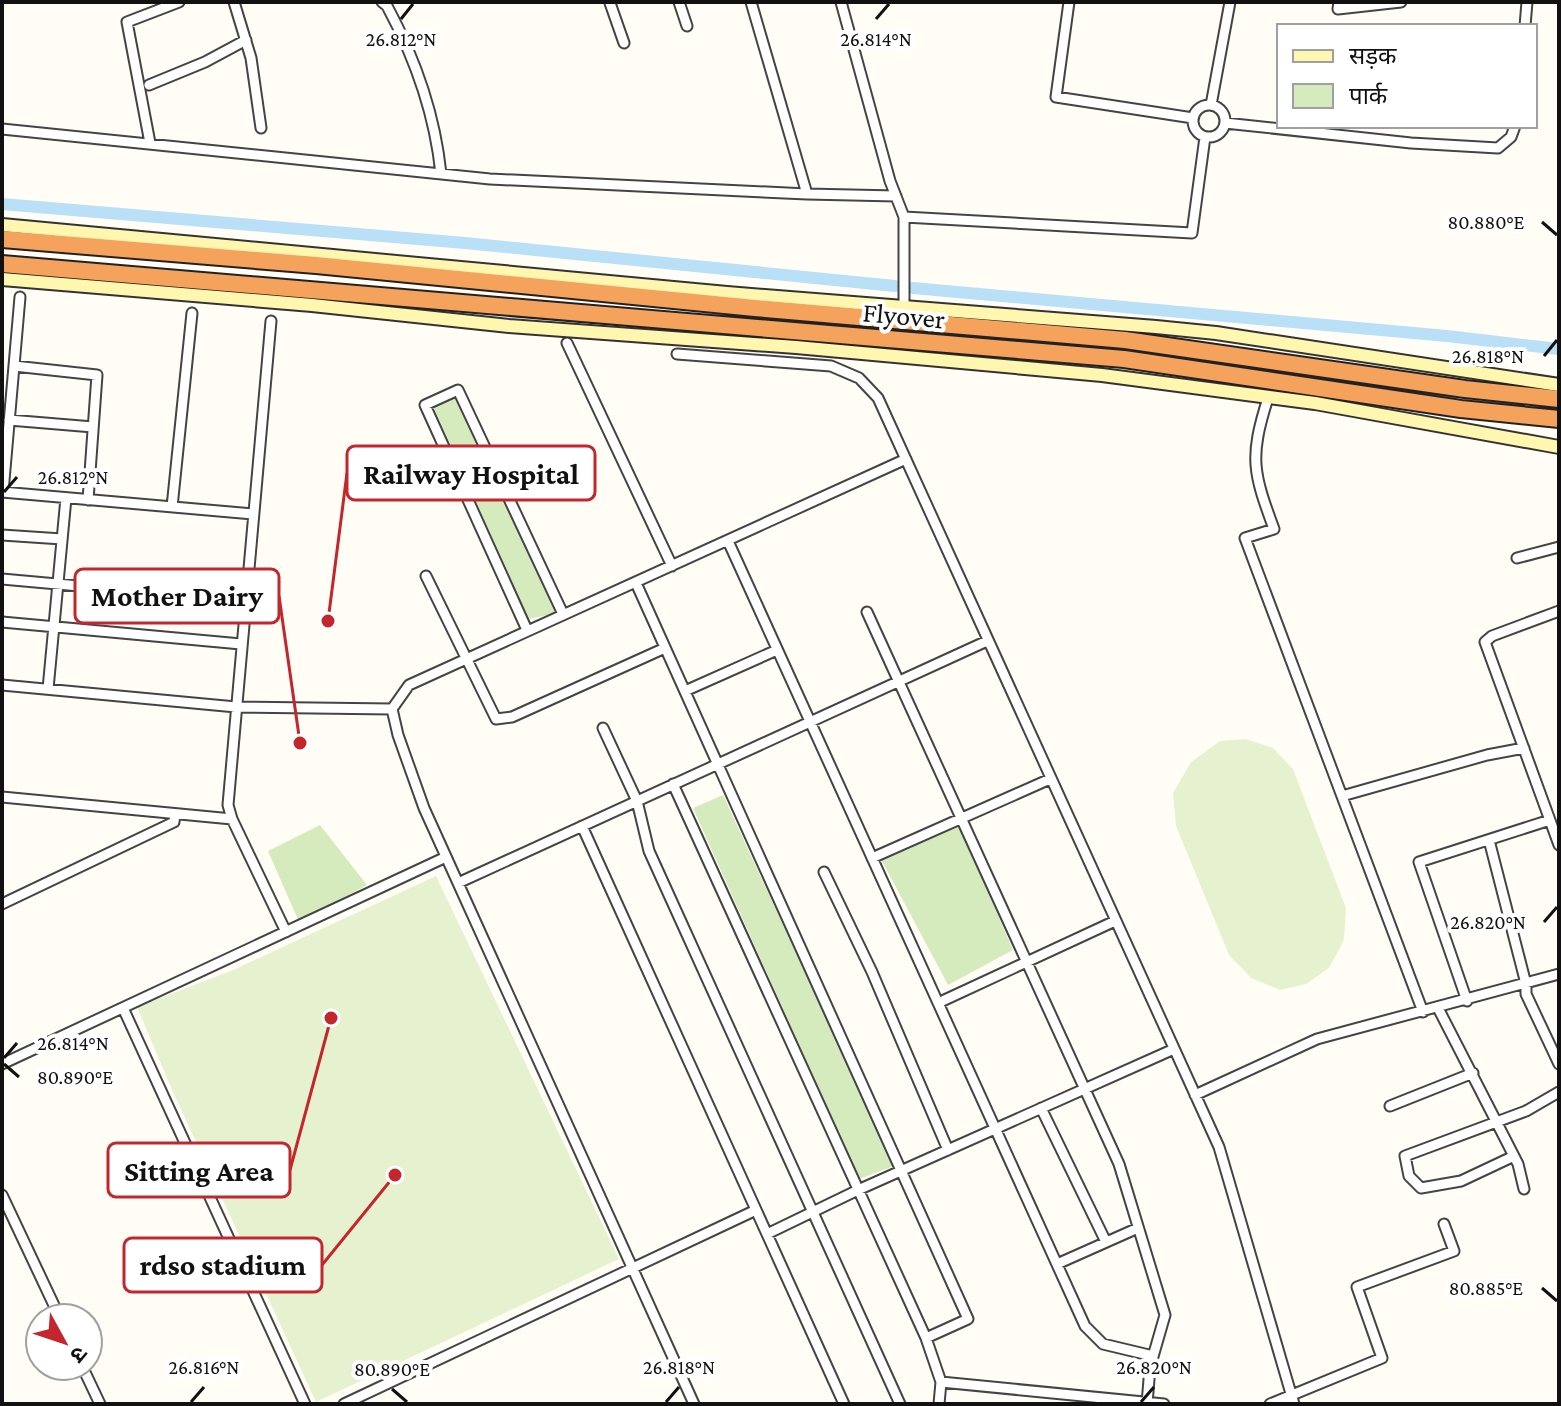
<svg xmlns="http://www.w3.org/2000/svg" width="1561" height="1406" viewBox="0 0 1561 1406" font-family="'Crimson Pro','Noto Sans Devanagari',serif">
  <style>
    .green { fill: #d5ebbd }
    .pitch { fill: #e6f2cf }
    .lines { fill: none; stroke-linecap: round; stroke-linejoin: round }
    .canal { stroke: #b9e0f7; stroke-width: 12 }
    .street-casing { stroke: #444; stroke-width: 13 }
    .secondary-casing { stroke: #333; stroke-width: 16 }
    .highway-casing { stroke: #222; stroke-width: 20 }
    .street { stroke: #fff; stroke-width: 9 }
    .secondary { stroke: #fff6b0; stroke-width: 12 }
    .highway { stroke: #f5a25d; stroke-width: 16 }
    .ticks { fill: none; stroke: #111; stroke-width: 3 }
    .labels { text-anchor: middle; stroke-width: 8; stroke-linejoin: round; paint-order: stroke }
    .street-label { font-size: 28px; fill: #111; stroke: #fff }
    .ticks-label { font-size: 20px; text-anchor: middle; fill: #111; stroke: #fff; stroke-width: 8; stroke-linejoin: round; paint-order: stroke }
    .leader { fill: none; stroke: #c4262e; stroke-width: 3 }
    .callout-dot { fill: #c4262e; stroke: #fff; stroke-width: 3 }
    .callout { fill: #fff; stroke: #c4262e; stroke-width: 3 }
    .callout-label { font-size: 30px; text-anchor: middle; font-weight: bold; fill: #111 }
  </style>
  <rect width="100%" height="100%" fill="#fffdf5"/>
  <path class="green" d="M 457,397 L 557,613 L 529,619 L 433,406 Z
    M 723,795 L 894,1166 L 859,1179 L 693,808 Z
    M 320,825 L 367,885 L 299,922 L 268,851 Z
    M 959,826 L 1013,950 L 948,985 L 882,861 Z"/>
  <path class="pitch" d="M 1246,739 L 1273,748 L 1293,769 L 1346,908 L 1344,940 L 1329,968 L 1306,984 L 1280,990 L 1251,978 L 1229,955 L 1176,826 L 1173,793 L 1191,762 L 1220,741 Z
    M 436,876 L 619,1259 L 316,1402 L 173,1092 L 137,1007 L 233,970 Z"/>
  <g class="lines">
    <path class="canal" d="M 2,204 L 465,243 L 895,286
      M 913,288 L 1447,336 L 1559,349"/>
    <defs>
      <path id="street" d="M 234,2 L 251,58 L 261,128
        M 382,2 L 387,6 C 415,58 435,115 441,174
        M 679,2 L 687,26
        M 751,2 L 807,194 L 896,196
        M 841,2 L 890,181 L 904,217 L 904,308
        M 1069,2 L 1056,97 L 1193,118
        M 1339,2 L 1338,9 L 1401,2
        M 610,3 L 624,43
        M 1525,26 L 1527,2
        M 149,85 L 205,62 L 246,40
        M 1211,105 L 1230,2
        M1193 121a16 16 0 1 1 32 0a16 16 0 1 1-32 0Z
        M 1225,123 L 1411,143 L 1498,148 L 1511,137 L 1515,126
        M 2,129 L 490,179 L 807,194
        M 150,143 L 127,22 L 179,2
        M 904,217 L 1192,233 L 1205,137
        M 271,321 L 228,805 L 232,819 L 286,932
        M 567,343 L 672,566
        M 677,354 L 831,366 L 859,378 L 878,398 L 1219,1147 L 1294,1404
        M 14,366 L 97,375 L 88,500
        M 1268,398 C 1249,458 1253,472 1274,529 L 1245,538 L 1423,1012
        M 9,420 L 93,427
        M 2,492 L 253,514
        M 3,492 L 20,297
        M 172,507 L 192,313
        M 2,535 L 62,539
        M 728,541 L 1085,1326 L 1103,1344 L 1153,1356
        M 1517,558 L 1559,547
        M 426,576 L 496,719 L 512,717 L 665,648
        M 2,579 L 245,601
        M 636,583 L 968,1319 L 926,1338
        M 1559,611 L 1492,636 L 1485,642 L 1559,845
        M 867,612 L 1119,1164 L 1165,1315 L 1150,1367 L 1147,1404
        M 2,622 L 241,644
        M 527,630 L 425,405 L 458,390 L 563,614
        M 2,685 L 236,707 L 392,709 L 409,685 L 906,459
        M 48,689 L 66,498
        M 685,691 L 777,650
        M 392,709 L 398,735 L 424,808 L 694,1404
        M 603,728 L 637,801 L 649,851 L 900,1404
        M 673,784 L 926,1338 L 941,1382 L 939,1404
        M 1342,796 L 1487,755 L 1524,748
        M 2,797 L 232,819
        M 582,826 L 844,1404
        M 1489,840 L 1526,984 L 1526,994 L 1559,1064
        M 872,858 L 1050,779
        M 824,872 L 872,972 L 948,1150
        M 458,883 L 987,641
        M 2,904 L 174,822 L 175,814
        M 1467,1001 L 1419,862 L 1550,820
        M 938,1003 L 1115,921
        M 123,1008 L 305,1404
        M 1438,1008 L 1518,1164 L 1524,1189
        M 2,1064 L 446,857
        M 1195,1095 L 1317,1039 L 1559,974
        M 1390,1106 L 1473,1073
        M 1041,1108 L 1106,1242
        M 1512,1157 L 1461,1181 L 1421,1188 L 1409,1176 L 1405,1156 L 1526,1111 L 1559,1092
        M 2,1195 L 60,1318
        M 767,1234 L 858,1190 L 1174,1049
        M 1057,1264 L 1138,1228
        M 82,1366 L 100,1404
        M 941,1382 L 1164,1404
        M 344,1404 L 756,1210
        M 1270,1404 L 1382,1358 L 1357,1287 L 1454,1251 L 1444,1224"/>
      <path id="secondary" d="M 2,225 L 727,293 L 1156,327 L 1216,333 L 1559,385
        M 2,279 L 312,305 L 509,326 L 796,347 L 1102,375 L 1315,403 L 1559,447"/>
      <path id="highway" d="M 2,239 L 316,265 L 755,308 L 1125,340 L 1465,389 L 1559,399
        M 2,264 L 1124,359 L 1461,409 L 1559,419"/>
    </defs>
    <use href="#street" class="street-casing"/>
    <use href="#secondary" class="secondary-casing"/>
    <use href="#highway" class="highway-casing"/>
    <use href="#street" class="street"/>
    <use href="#secondary" class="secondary"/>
    <use href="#highway" class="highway"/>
  </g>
  <path class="ticks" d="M 401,19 L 413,4M 876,19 L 889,4M 1542,222 L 1557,235M 1544,356 L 1557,340M 4,492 L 17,477M 1544,922 L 1557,907M 4,1058 L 17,1043M 4,1064 L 19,1077M 1542,1288 L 1557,1301M 392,1389 L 407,1402M 191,1402 L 204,1387M 666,1402 L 679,1387M 1141,1402 L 1154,1387"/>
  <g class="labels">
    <g class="street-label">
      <text transform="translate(904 315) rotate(5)" y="10">Flyover</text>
    </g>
  </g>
  <g class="ticks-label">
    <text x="401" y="46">26.812°N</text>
    <text x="876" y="46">26.814°N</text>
    <text x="1486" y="229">80.880°E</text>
    <text x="1488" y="363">26.818°N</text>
    <text x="73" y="484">26.812°N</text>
    <text x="1488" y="929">26.820°N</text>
    <text x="73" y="1050">26.814°N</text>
    <text x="75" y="1084">80.890°E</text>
    <text x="1486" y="1295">80.885°E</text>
    <text x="204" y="1374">26.816°N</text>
    <text x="679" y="1374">26.818°N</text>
    <text x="1154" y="1374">26.820°N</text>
    <text x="392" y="1376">80.890°E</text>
  </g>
  <path class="leader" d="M328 621L347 473M300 743L279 596M331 1018L290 1170M395 1175L322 1265"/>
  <g class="callout-dot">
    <circle cx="328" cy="621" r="8"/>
    <circle cx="300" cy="743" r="8"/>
    <circle cx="331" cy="1018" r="8"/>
    <circle cx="395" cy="1175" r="8"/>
  </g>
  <g class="callout">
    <rect x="347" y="446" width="248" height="54" rx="8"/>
    <rect x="75" y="569" width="204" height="54" rx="8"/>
    <rect x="108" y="1143" width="182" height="54" rx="8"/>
    <rect x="124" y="1238" width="198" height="54" rx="8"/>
  </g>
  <g class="callout-label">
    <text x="471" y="484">Railway Hospital</text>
    <text x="177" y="606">Mother Dairy</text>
    <text x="199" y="1181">Sitting Area</text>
    <text x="223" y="1275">rdso stadium</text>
  </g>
  <rect width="1561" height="1406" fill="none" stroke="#111111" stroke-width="8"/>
  <rect x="1277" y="24" width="260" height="104" fill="#ffffff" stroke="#a0a0a0" stroke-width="2"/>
  <rect x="1293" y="50" width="40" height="12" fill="#fff6b0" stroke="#a0a0a0" stroke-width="2"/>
  <text x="1349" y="64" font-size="24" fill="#111111">सड़क</text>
  <rect x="1293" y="84" width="40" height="24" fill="#d5ebbd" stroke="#a0a0a0" stroke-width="2"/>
  <text x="1349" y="104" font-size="24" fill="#111111">पार्क</text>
  <g transform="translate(64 1342) rotate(130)"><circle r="38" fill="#ffffff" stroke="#a0a0a0" stroke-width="2"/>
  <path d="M0-6L14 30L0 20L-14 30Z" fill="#c4262e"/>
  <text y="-12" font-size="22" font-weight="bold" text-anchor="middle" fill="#111111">उ</text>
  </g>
</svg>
